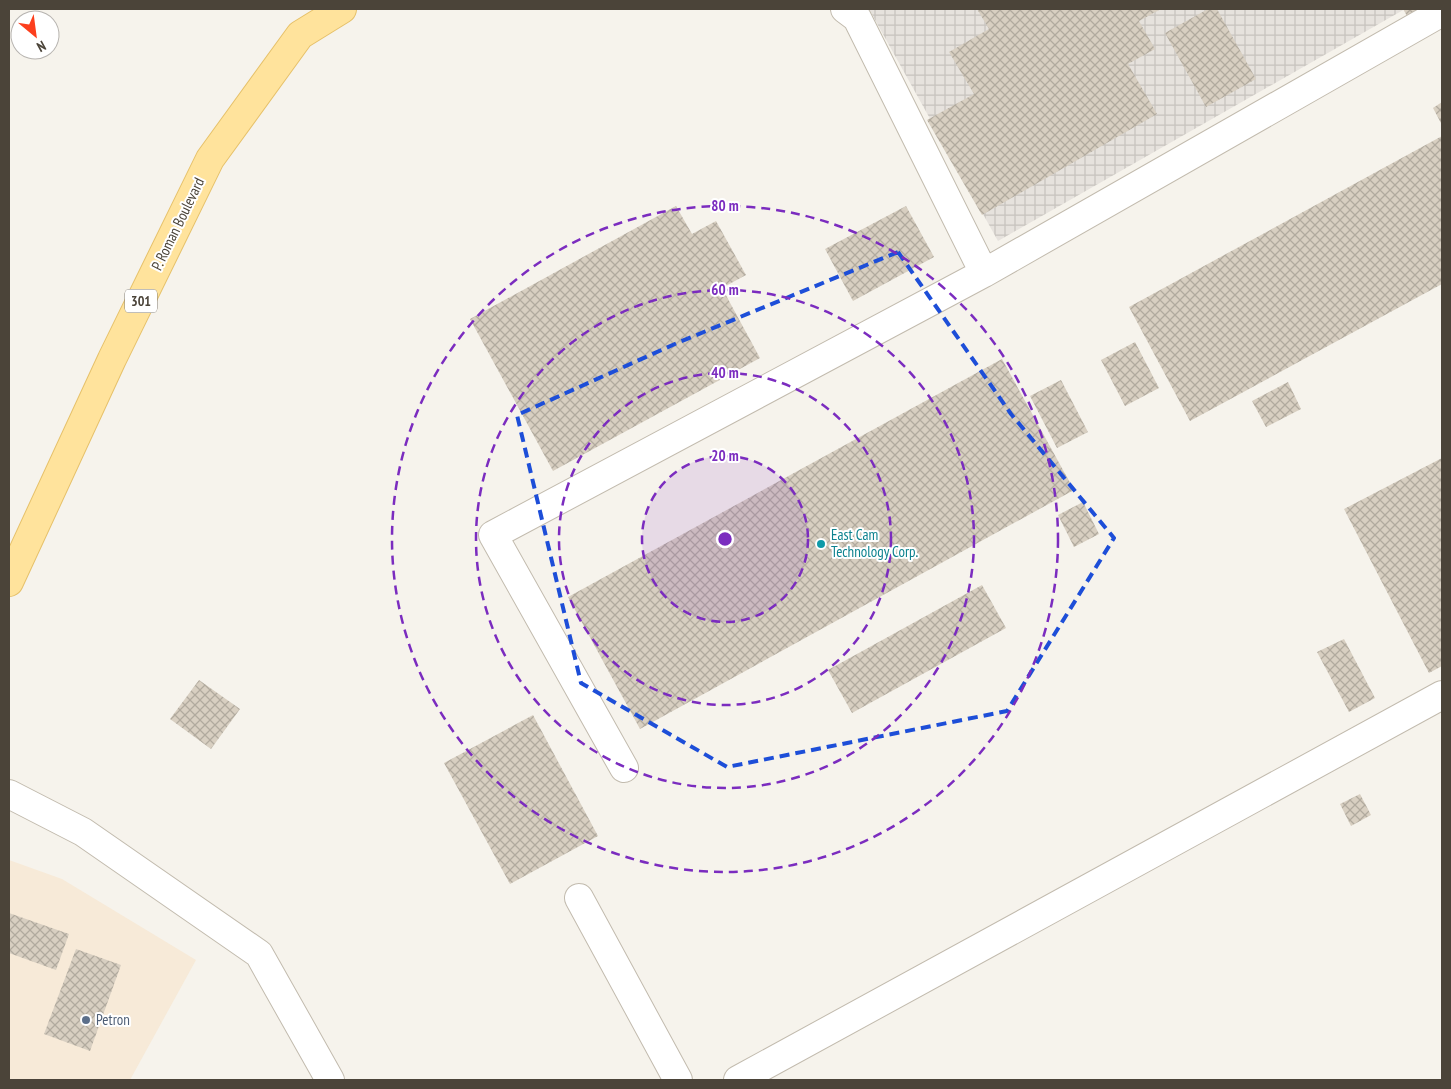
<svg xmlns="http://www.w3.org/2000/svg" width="1451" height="1089" viewBox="0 0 1451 1089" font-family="'PT Sans Narrow',sans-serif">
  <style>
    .commercial { fill: #f7ead8 }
    .industrial { fill: url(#industrial-grid) }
    .building { fill: url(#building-cross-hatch) }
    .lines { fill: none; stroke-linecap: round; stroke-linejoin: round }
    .minor-casing { stroke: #c2bbae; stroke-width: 30 }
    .major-casing { stroke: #e6c16a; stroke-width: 30 }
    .minor { stroke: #fff; stroke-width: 28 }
    .major { stroke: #ffe39c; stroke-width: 28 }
    .marked { fill: none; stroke: #1d4ed8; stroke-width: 4; stroke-dasharray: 10 6; stroke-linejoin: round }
    .ring { fill: none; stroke: #7b2cbf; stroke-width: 2.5; stroke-dasharray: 9 6 }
    .culture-dot { fill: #0f9aa8; stroke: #fff; stroke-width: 2 }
    .service-dot { fill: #5c6f8a; stroke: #fff; stroke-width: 2 }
    .labels { text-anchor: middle; stroke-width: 4; stroke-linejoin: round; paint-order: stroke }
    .shield { fill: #fff; stroke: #817c74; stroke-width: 1 }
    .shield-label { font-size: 14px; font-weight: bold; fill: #4b4439 }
    .street-label { font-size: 15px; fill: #4b4439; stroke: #fff }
    .culture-label { font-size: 15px; fill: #0d838f; stroke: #fff; text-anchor: start }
    .service-label { font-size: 15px; fill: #4e5e75; stroke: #fff; text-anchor: start }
    .centre { fill: #7b2cbf; stroke: #fff; stroke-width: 2.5 }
    .ring-label { font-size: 15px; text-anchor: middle; font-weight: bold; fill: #7b2cbf; stroke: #fff; stroke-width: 4; stroke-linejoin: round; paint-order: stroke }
  </style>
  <defs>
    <pattern id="industrial-grid" width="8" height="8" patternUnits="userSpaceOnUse" patternTransform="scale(1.25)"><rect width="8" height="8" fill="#e6e2dd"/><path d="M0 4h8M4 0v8" fill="none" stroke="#c7c3be"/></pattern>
    <pattern id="building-cross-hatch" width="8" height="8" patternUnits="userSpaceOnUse" patternTransform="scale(1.25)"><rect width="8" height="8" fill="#d8cfc1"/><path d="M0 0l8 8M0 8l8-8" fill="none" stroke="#b1aa9e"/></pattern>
  </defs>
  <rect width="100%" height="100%" fill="#f6f3ec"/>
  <path class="commercial" d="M 9,860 L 62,879 L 196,960 L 130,1080 L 9,1080 Z"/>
  <path class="industrial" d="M 869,9 L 1405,9 L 998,241 Z"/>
  <path class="building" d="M 977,9 L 1161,9 L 1139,21 L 1155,49 L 1128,64 L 1157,114 L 982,215 L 927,120 L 974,94 L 949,52 L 989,29 Z
    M 1208,9 L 1217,9 L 1256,79 L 1206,107 L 1165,33 Z
    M 1403,9 L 1419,9 L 1407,16 Z
    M 1442,102 L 1442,125 L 1433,108 Z
    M 1442,136 L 1442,284 L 1190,421 L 1129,307 Z
    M 676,206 L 692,234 L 716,221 L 746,275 L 722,288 L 760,358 L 553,471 L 470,319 Z
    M 906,206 L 934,257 L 853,301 L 825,249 Z
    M 1135,342 L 1159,388 L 1125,406 L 1101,360 Z
    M 1002,359 L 1074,490 L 640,729 L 568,597 Z
    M 1061,380 L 1088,432 L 1057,448 L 1030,396 Z
    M 1288,382 L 1301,409 L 1266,427 L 1252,401 Z
    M 1442,458 L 1442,666 L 1429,673 L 1344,509 Z
    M 1083,502 L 1099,534 L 1074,547 L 1058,515 Z
    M 982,585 L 1006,628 L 852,713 L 828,670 Z
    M 1344,639 L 1375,698 L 1349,712 L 1317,652 Z
    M 199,680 L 240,709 L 211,749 L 170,719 Z
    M 533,715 L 598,836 L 510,884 L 444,763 Z
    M 1360,794 L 1371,815 L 1351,826 L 1340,804 Z
    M 9,913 L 69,934 L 56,970 L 9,953 Z
    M 76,949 L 121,965 L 90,1051 L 44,1034 Z"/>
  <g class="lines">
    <defs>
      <path id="minor" d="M 984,273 L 1442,12
        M 624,768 L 493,535 L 984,273 L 857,18 L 845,9
        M 9,794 L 83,832 L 259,954 L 330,1080
        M 579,898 L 678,1080
        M 738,1080 L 1442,695"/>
      <path id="major" d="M 9,582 L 112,359 L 210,159 L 300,35 L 342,9"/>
    </defs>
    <use href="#minor" class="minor-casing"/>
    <use href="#major" class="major-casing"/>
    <use href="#minor" class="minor"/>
    <use href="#major" class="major"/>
  </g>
  <path class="marked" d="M 898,252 L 1011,414 L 1114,538 L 1007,711 L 727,767 L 581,683 L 517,415 L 677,343 Z"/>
  <circle cx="725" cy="539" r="83" fill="#7b2cbf" fill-opacity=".12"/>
  <g class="ring">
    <circle cx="725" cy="539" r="83"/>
    <circle cx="725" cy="539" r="166"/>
    <circle cx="725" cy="539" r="249"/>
    <circle cx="725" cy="539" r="333"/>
  </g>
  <circle class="culture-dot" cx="821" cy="544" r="5"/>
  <circle class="service-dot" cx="86" cy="1020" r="5"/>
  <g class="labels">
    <rect class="shield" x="125" y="289.5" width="32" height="23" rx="4"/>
    <g class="shield-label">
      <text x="141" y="306">301</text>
    </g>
    <g class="street-label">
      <text transform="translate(178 224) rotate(-64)" y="5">P. Roman Boulevard</text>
    </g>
    <g class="culture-label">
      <text x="831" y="540">East Cam<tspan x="831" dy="17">Technology Corp.</tspan></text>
    </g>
    <g class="service-label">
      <text x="96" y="1025">Petron</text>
    </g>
  </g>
  <circle cx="725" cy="539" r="8" class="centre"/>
  <g class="ring-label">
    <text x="725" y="211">80 m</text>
    <text x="725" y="295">60 m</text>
    <text x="725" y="378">40 m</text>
    <text x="725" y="461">20 m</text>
  </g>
  <rect width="1451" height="1089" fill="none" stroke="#4b4439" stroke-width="20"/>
  <g transform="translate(35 35) rotate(151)"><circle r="24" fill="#ffffff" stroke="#b7b4b0"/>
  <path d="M0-4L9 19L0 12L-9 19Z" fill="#fc3f1d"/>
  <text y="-8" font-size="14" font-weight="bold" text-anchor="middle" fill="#4b4439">N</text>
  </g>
</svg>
